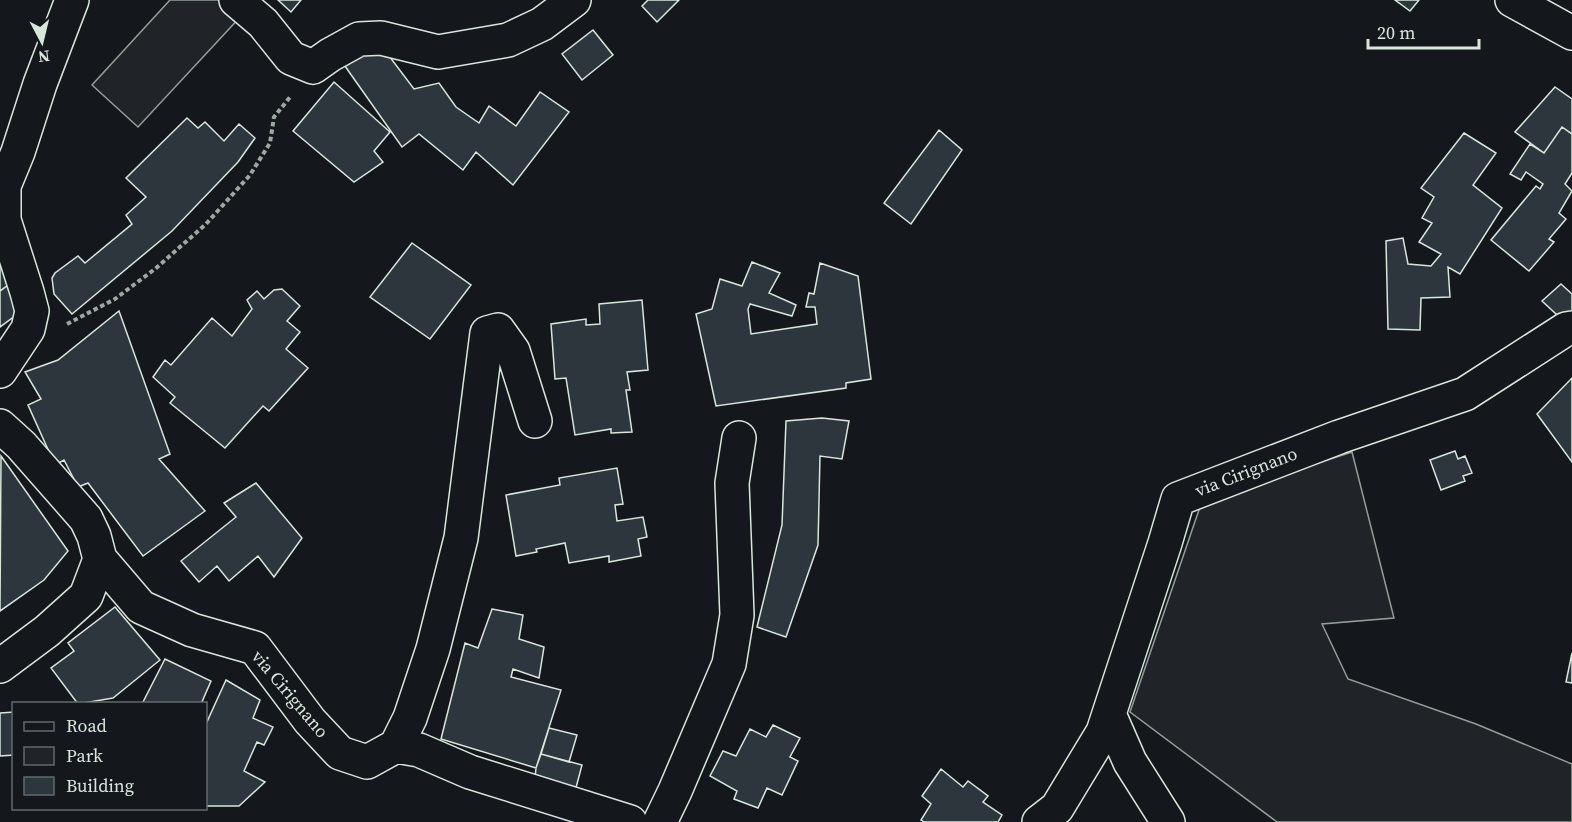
<svg xmlns="http://www.w3.org/2000/svg" width="1572" height="822" viewBox="0 0 1572 822" font-family="'Source Serif 4',serif">
  <style>
    .green { fill: #202428; stroke: #939e99; stroke-width: 1.5 }
    .building { fill: #2c363c; stroke: #d8e6dc; stroke-width: 1.5 }
    .lines { fill: none; stroke-linecap: round; stroke-linejoin: round }
    .minor-casing { stroke: #d8e6dc; stroke-width: 36 }
    .path { stroke: #9da8a2; stroke-width: 4; stroke-dasharray: 4.5 3; stroke-linecap: butt }
    .minor { stroke: #14181c; stroke-width: 33 }
    .labels { text-anchor: middle; stroke-width: 4.5; stroke-linejoin: round; paint-order: stroke }
    .street-label { font-size: 18px; fill: #d8e6dc; stroke: #14181c }
  </style>
  <rect width="100%" height="100%" fill="#14181c"/>
  <path class="green" d="M 170,0 L 225,0 L 242,15 L 138,127 L 92,85 Z
    M 1352,452 L 1394,618 L 1322,624 L 1348,679 L 1476,724 L 1572,764 L 1572,822 L 1277,822 L 1130,712 L 1202,501 Z"/>
  <path class="building" d="M 278,0 L 301,0 L 291,12 Z
    M 648,0 L 679,0 L 657,22 L 642,6 Z
    M 1395,0 L 1419,0 L 1410,11 Z
    M 593,30 L 613,55 L 582,80 L 562,54 Z
    M 380,44 L 414,89 L 439,83 L 456,107 L 479,123 L 489,106 L 516,126 L 540,92 L 569,112 L 513,185 L 476,152 L 463,170 L 419,134 L 402,147 L 340,59 Z
    M 334,82 L 390,132 L 374,151 L 383,162 L 354,182 L 293,131 Z
    M 1555,87 L 1572,99 L 1572,134 L 1562,127 L 1544,153 L 1515,132 Z
    M 187,118 L 198,128 L 205,122 L 224,141 L 239,124 L 255,138 L 238,162 L 172,231 L 72,314 L 54,294 L 52,278 L 55,273 L 78,256 L 85,263 L 132,224 L 126,215 L 146,197 L 126,178 Z
    M 1562,127 L 1572,134 L 1572,173 L 1565,184 L 1572,191 L 1559,213 L 1566,219 L 1549,239 L 1554,242 L 1529,271 L 1491,240 L 1536,186 L 1540,189 L 1543,184 L 1526,172 L 1521,180 L 1510,174 L 1530,144 L 1544,153 Z
    M 939,130 L 962,150 L 911,224 L 884,203 Z
    M 1464,133 L 1496,153 L 1473,185 L 1502,208 L 1460,274 L 1448,267 L 1450,297 L 1421,298 L 1420,330 L 1388,329 L 1386,241 L 1403,238 L 1408,264 L 1431,266 L 1441,254 L 1419,242 L 1432,223 L 1422,218 L 1434,197 L 1421,188 Z
    M 412,243 L 471,285 L 430,339 L 370,297 Z
    M 0,258 L 11,283 L 0,291 Z
    M 752,262 L 780,273 L 769,293 L 796,305 L 792,316 L 750,304 L 748,309 L 751,334 L 817,324 L 815,307 L 806,307 L 809,293 L 814,294 L 820,263 L 858,276 L 871,379 L 846,383 L 846,388 L 716,406 L 696,314 L 712,309 L 720,279 L 742,286 Z
    M 11,283 L 19,313 L 0,327 L 0,291 Z
    M 1561,284 L 1572,294 L 1572,322 L 1568,325 L 1542,301 Z
    M 282,289 L 300,306 L 287,321 L 300,332 L 286,349 L 308,368 L 269,411 L 263,406 L 225,448 L 170,403 L 175,397 L 153,377 L 165,360 L 171,365 L 212,318 L 232,336 L 252,309 L 247,300 L 257,291 L 264,299 L 274,290 Z
    M 642,300 L 648,370 L 627,372 L 630,390 L 626,390 L 632,432 L 611,433 L 611,429 L 575,435 L 566,378 L 555,379 L 551,324 L 586,319 L 586,325 L 600,324 L 599,304 Z
    M 119,311 L 170,454 L 159,459 L 205,511 L 143,556 L 88,483 L 78,487 L 64,460 L 55,465 L 28,405 L 41,399 L 25,372 L 58,360 Z
    M 1572,378 L 1572,462 L 1537,414 Z
    M 822,418 L 849,421 L 842,459 L 820,456 L 818,545 L 786,637 L 757,627 L 782,525 L 786,421 Z
    M 1455,451 L 1458,459 L 1465,456 L 1472,473 L 1463,476 L 1465,481 L 1441,490 L 1430,460 Z
    M 1,456 L 68,551 L 44,580 L 0,611 Z
    M 617,468 L 623,504 L 615,505 L 617,521 L 643,517 L 647,537 L 638,539 L 641,556 L 609,562 L 609,556 L 569,563 L 565,543 L 536,549 L 537,552 L 516,556 L 506,495 L 560,485 L 559,478 Z
    M 256,483 L 302,538 L 274,577 L 258,556 L 229,581 L 217,566 L 199,582 L 181,561 L 236,517 L 224,503 Z
    M 115,607 L 160,660 L 113,698 L 78,704 L 51,668 L 74,651 L 68,643 Z
    M 492,609 L 523,615 L 519,639 L 544,647 L 539,678 L 513,669 L 511,677 L 561,690 L 536,768 L 441,739 L 465,643 L 478,648 Z
    M 1572,653 L 1572,683 L 1566,682 Z
    M 165,659 L 211,681 L 201,704 L 142,704 Z
    M 226,680 L 260,700 L 253,718 L 273,727 L 264,745 L 257,742 L 244,771 L 265,782 L 239,806 L 206,806 L 206,724 Z
    M 14,712 L 14,755 L 0,756 L 0,713 Z
    M 773,725 L 800,738 L 790,757 L 798,761 L 782,795 L 767,788 L 758,808 L 734,799 L 737,791 L 710,776 L 723,751 L 736,756 L 750,729 L 766,737 Z
    M 549,728 L 577,735 L 569,762 L 541,754 Z
    M 541,754 L 582,765 L 573,799 L 534,788 L 536,768 Z
    M 941,769 L 963,787 L 968,781 L 988,796 L 983,802 L 1002,815 L 998,822 L 924,822 L 921,820 L 931,804 L 922,796 Z"/>
  <g class="lines">
    <defs>
      <path id="minor" d="M 236,0 L 263,23 L 291,58 L 313,67 L 330,55 L 359,39 L 381,38 L 438,52 L 508,40 L 542,24 L 574,0
        M 1512,0 L 1572,33
        M 0,371 L 28,329 L 32,311 L 27,292 L 4,220 L 4,186 L 18,152 L 40,84 L 72,0
        M 0,426 L 21,445 L 86,519 L 94,536 L 100,559 L 86,596 L 47,631 L 0,666
        M 100,559 L 141,607 L 192,630 L 255,648 L 310,721 L 340,753 L 367,762 L 396,746 L 419,750 L 470,772 L 630,822
        M 1109,714 L 1130,762 L 1168,822
        M 396,746 L 410,718 L 433,649 L 461,538 L 487,333 L 498,330 L 513,351 L 535,421
        M 660,822 L 675,791 L 729,664 L 737,615 L 732,483 L 739,438
        M 1039,822 L 1057,808 L 1103,732 L 1165,543 L 1178,499 L 1339,437 L 1465,394 L 1566,329 L 1572,328"/>
    </defs>
    <use href="#minor" class="minor-casing"/>
    <path class="path" d="M 67,324 L 115,299 L 155,269 L 206,224 L 250,175 L 270,143 L 274,117 L 291,96"/>
    <use href="#minor" class="minor"/>
  </g>
  <g class="labels">
    <g class="street-label">
      <text transform="translate(1246 472) rotate(-21)" y="6">via Cirignano</text>
      <text transform="translate(290 694) rotate(50)" y="6">via Cirignano</text>
    </g>
  </g>
  <rect x="12" y="702" width="195" height="108" fill="#14181c" stroke="#626a69" stroke-width="1.5"/>
  <rect x="24" y="722" width="30" height="9" fill="#14181c" stroke="#626a69" stroke-width="1.5"/>
  <text x="66" y="732" font-size="18" fill="#d8e6dc">Road</text>
  <rect x="24" y="747" width="30" height="18" fill="#202428" stroke="#626a69" stroke-width="1.5"/>
  <text x="66" y="762" font-size="18" fill="#d8e6dc">Park</text>
  <rect x="24" y="777" width="30" height="18" fill="#2c363c" stroke="#626a69" stroke-width="1.5"/>
  <text x="66" y="792" font-size="18" fill="#d8e6dc">Building</text>
  <g transform="translate(42 42) rotate(173)" stroke="#14181c" stroke-width="4.5" paint-order="stroke">
  <path d="M0-4.5L10 22L0 15L-10 22Z" fill="#d8e6dc"/>
  <text y="-9" font-size="16" font-weight="bold" text-anchor="middle" fill="#d8e6dc">N</text>
  </g>
  <path d="M1368 39v9h111v-9" fill="none" stroke="#d8e6dc" stroke-width="3"/>
  <text x="1377" y="39" font-size="18" fill="#d8e6dc" stroke="#14181c" stroke-width="4.5" paint-order="stroke">20 m</text>
</svg>
